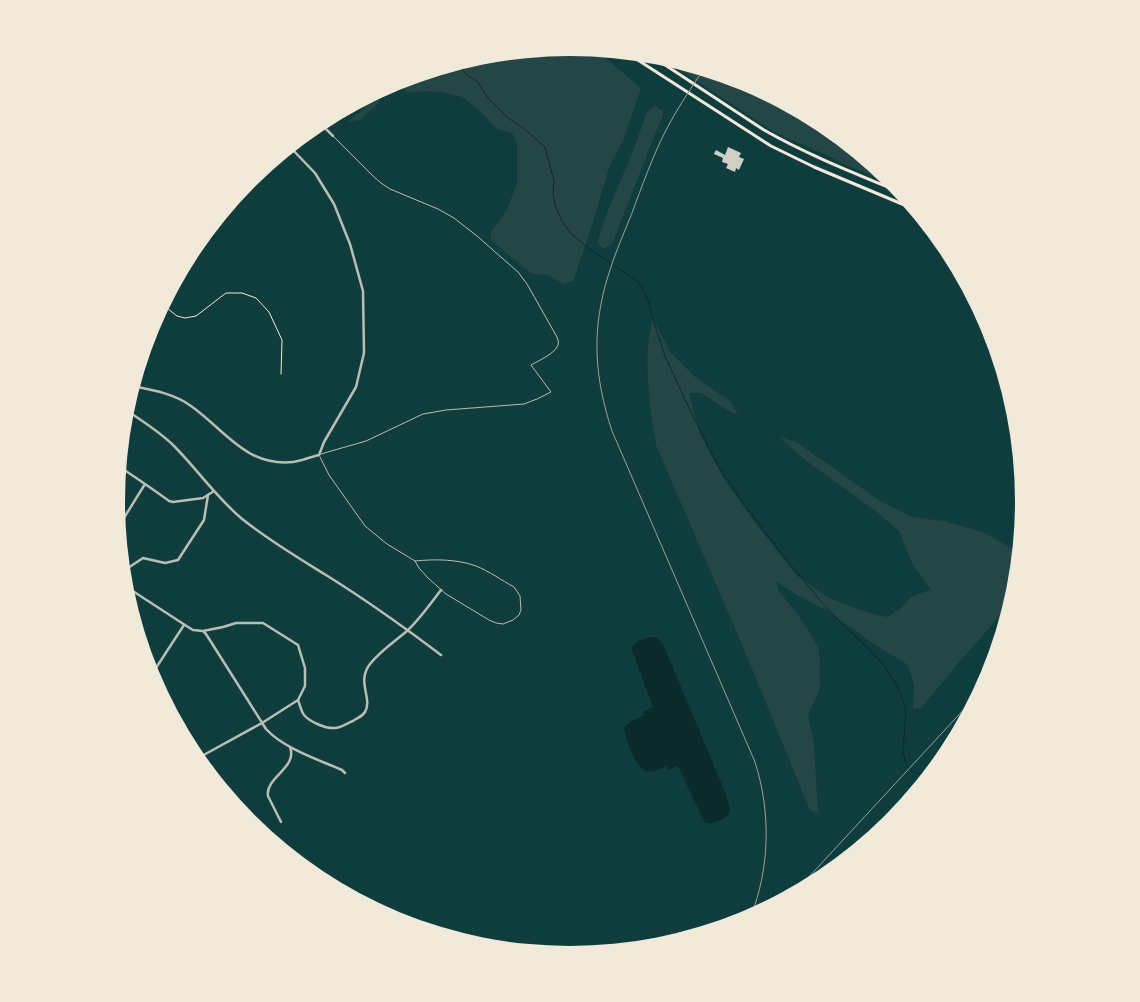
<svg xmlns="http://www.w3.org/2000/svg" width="1140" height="1002" viewBox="0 0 1140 1002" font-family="Montserrat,sans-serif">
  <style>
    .green { fill: #244646 }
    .water { fill: #0a2a2b }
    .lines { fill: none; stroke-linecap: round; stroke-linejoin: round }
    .stream { stroke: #0a2a2b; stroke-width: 1 }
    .building { fill: #cfcfc3 }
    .path { stroke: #f1e9da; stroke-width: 1 }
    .service { stroke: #b8beb3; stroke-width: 1 }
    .minor { stroke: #b8beb3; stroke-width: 2.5 }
    .tertiary { stroke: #b8beb3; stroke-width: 3 }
    .secondary { stroke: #f1e9da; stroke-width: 3 }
    .rail { stroke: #97a49c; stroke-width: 1 }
  </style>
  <rect width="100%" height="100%" fill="#0f3d3e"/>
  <path class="green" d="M 570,48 L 596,50 L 641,88 L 624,138 L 610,165 L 589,235 L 573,281 L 563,284 L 549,275 L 532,274 L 491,240 L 491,232 L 507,210 L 517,183 L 517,143 L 512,133 L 497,129 L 481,112 L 463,97 L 441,92 L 424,91 L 407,93 L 399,84 L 395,83 L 482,56 Z
    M 658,56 L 744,82 L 822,124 L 891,181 L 895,186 L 839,162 L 829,156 L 776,133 Z
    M 384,89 L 382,91 L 378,104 L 360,120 L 347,122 L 365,108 L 377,93 Z
    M 655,106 L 663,111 L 662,117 L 612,244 L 603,249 L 597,243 L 608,210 L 632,154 L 647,112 Z
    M 653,319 L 670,352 L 695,377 L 730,401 L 738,415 L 729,411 L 701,393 L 689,393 L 700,434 L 724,479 L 757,525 L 796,575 L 829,598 L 866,612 L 887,617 L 899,610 L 912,596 L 931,590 L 912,563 L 899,531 L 877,512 L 801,457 L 780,437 L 798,443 L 880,501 L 912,517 L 943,521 L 983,532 L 1018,552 L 1015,590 L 1011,603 L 956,666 L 920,709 L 913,708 L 914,685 L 908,665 L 871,642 L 828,611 L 797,595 L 776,581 L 778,590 L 799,616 L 819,648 L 820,688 L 808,715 L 814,744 L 818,813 L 810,810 L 744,649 L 656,445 C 650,407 642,356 653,319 Z"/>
  <path class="water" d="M 649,637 C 655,637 659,638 663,644 L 727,797 C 728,802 731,810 728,815 C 725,819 713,824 708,823 C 706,823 705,822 704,821 L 678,766 L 668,770 L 666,766 C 660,769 653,773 646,771 C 635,768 626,739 624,728 C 629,721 636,719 644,715 L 643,712 L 653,707 L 632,650 L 632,647 L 638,641 Z"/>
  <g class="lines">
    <path class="stream" d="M 462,62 L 462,68 L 466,75 L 476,80 L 489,99 L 508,118 L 522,127 L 545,147 L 554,181 L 553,194 L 555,205 L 561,219 L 570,233 L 591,250 L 641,284 L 648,300 L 654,323 L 665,356 L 689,408 L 715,460 L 740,499 L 777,548 L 819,599 L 837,619 L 874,654 L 886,669 L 896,684 L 906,708 L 903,752 L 907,767 L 910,768 L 913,772 L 925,775 L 927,777"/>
  </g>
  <path class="building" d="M 728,147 L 741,153 L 739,157 L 744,159 L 739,170 L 736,168 L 735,172 L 726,168 L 728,164 L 722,162 L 723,158 L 714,154 L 716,150 L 725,155 Z"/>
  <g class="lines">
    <path class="path" d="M 163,305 L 177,316 L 185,318 L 196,316 L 226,293 L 242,293 L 256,298 L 269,312 L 282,340 L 281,374"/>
    <path class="service" d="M 321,454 L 366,441 L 423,414 L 446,410 L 524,404 L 537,399 L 551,392 L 531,365 C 538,361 556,353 558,345 C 559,342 558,340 557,337 L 527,284 L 518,272 L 477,236 L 454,218 L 438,209 L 390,189 L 381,183 L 373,176 L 333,136
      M 320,457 L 329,475 L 365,526 L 387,544 L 415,561 L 419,568 L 428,578 L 446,594 L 489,620 L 496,623 L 503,624 L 513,620 L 519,615 L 521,610 L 520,596 L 514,587 C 501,580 489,571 476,566 C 457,559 434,559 415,561"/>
    <path class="minor" d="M 320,123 L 333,136
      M 133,386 C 153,390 175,394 191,406 C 225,430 246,467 293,462 C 301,461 310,457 319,455 L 324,442 L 356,387 L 364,353 L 363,291 L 350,244 L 334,204 L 315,173 L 290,147
      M 126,410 C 142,421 160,432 174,446 C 197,469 216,497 241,518 C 268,540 297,557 326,575 C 366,600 404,627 441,655
      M 120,467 C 136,478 153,489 169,501 L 173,502 L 203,498 L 214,491
      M 119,526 L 145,484
      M 124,575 L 128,568 L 143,558 L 165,563 L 178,560 L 204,520 L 208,495
      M 125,586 L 185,625 L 193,630 L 203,631 L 206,634 L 266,729 C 283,748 319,760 342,770 L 345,773
      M 150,673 L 159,684 L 210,774
      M 152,674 L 184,625
      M 298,700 C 300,705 301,711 304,715 C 310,722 326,729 335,728 C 341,728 347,723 353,721 C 357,718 362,717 365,712 C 373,698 356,682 370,664 C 380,651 394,642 407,631 C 419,620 431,603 441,590
      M 200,757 L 262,723 L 298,700 L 305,686 L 305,668 L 298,645 L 263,623 L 236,623 L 223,627 L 203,631
      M 281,822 L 268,796 C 265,777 298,768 290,747"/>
    <path class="tertiary" d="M 151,675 L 152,674"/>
    <path class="secondary" d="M 627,53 L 771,146 L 814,167 L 914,209
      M 650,55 L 764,130 C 808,155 854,173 900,192"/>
    <path class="rail" d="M 703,70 C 690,90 676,110 665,132 C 652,158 642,186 632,213 C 624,233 615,253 609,273 C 591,329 594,376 612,431 L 755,762 C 771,812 770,867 751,916
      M 794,893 L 980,692"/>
  </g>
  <path d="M0 0H1140V1002H0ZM125 501a445 445 0 1 1 890 0a445 445 0 1 1-890 0Z" fill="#f1e9da" fill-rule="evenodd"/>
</svg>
